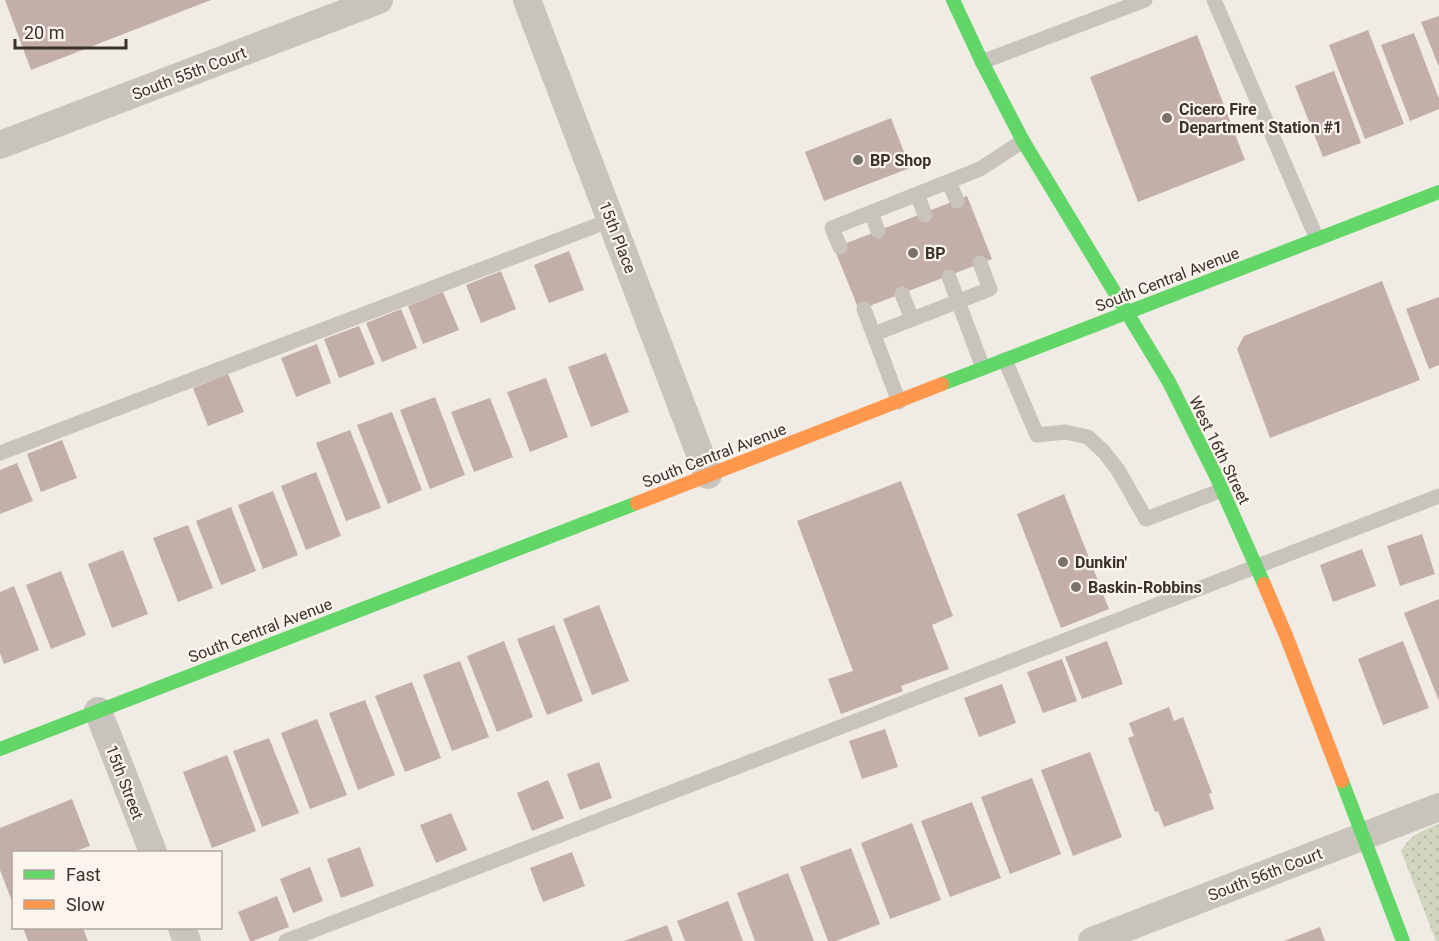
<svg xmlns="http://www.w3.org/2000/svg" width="1439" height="941" viewBox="0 0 1439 941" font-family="Roboto,sans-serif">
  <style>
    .park { fill: url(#park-dots) }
    .building { fill: #c3afa7 }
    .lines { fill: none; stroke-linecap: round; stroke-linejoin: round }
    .lane { stroke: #c9c3be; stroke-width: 15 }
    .street { stroke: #c9c3be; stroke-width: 28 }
    .fast { stroke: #63d668; stroke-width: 14 }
    .slow { stroke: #ff974d; stroke-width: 14 }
    .poi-dot { fill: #7a716c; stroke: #fbf5ee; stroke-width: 2 }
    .labels { text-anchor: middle; stroke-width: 4.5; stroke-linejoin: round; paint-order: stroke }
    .street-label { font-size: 16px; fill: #3b302b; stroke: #fbf5ee }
    .poi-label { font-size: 16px; font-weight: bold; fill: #3b302b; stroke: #fbf5ee; text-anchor: start }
  </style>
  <defs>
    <pattern id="park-dots" width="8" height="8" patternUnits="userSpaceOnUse" patternTransform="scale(1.5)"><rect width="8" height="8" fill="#d1d6bf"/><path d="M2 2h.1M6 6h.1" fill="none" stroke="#b4b8a4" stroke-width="1.8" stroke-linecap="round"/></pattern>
  </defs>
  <rect width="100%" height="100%" fill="#f0ebe5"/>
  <path class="park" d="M 1439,824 L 1439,941 L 1436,941 L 1401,851 C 1412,834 1421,831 1439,824 Z"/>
  <path class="building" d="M 5,0 L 211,0 L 31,70 Z
    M 1439,16 L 1439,67 L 1421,22 Z
    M 1368,30 L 1404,124 L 1365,139 L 1329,45 Z
    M 1414,33 L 1439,99 L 1439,109 L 1410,121 L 1381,45 Z
    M 1197,35 L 1245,160 L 1138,202 L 1090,77 Z
    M 1334,71 L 1361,143 L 1323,157 L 1295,86 Z
    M 891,118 L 910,168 L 824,201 L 805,152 Z
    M 967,196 L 992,259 L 859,310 L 834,248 Z
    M 569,251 L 584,290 L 549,303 L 534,265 Z
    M 501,271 L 516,309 L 481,323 L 466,285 Z
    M 1382,281 L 1420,380 L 1270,438 L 1237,349 L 1244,336 Z
    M 443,292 L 459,330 L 423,344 L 408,306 Z
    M 1439,297 L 1439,365 L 1429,369 L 1406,309 Z
    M 401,309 L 417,348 L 382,362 L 366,323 Z
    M 359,326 L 375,364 L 339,378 L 324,339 Z
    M 317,344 L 331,383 L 296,397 L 281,358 Z
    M 606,353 L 629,412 L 591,427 L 568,367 Z
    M 228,374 L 244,412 L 208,426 L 193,388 Z
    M 546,378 L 568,437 L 530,452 L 507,392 Z
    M 435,397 L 465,475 L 430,489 L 400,410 Z
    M 490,398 L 513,457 L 474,472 L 451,412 Z
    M 392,412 L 422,490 L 388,504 L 357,425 Z
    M 350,430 L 381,508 L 346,521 L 316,443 Z
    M 62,440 L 77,478 L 41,492 L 27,454 Z
    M 17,463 L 33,501 L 0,514 L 0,470 Z
    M 316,472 L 341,536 L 306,550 L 281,486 Z
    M 901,481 L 953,616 L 932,625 L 949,669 L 901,686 L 903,691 L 841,714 L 828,679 L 853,671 L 797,521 Z
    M 273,491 L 298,555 L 263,569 L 238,505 Z
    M 1064,494 L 1109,609 L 1061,628 L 1017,514 Z
    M 231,507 L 256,571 L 221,585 L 196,521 Z
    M 188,525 L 213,588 L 178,602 L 153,538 Z
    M 1422,534 L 1435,574 L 1400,586 L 1387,546 Z
    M 1362,549 L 1376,586 L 1333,602 L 1320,565 Z
    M 123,550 L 148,614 L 112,628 L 88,564 Z
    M 61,571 L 86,635 L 51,649 L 26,585 Z
    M 14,586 L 39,650 L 4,664 L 0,653 L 0,592 Z
    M 1439,599 L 1439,701 L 1404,613 Z
    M 599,605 L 629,681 L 592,695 L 563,619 Z
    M 554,625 L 583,701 L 547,715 L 517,639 Z
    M 504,641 L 533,717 L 497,732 L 467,656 Z
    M 1107,641 L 1123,684 L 1082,699 L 1065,657 Z
    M 1403,641 L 1429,708 L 1383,725 L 1358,659 Z
    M 1062,659 L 1077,701 L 1043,713 L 1027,672 Z
    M 460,661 L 489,737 L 452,751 L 423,675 Z
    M 412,682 L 441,758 L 405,772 L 375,696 Z
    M 1002,684 L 1016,723 L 979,737 L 964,698 Z
    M 365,700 L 395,775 L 358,790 L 329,713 Z
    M 1169,707 L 1174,721 L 1183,717 L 1212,793 L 1209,794 L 1214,809 L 1164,827 L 1158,811 L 1155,812 L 1128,738 L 1134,736 L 1129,723 Z
    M 317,719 L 347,795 L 310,809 L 281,733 Z
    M 885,729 L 898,767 L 862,779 L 849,741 Z
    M 269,738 L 299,813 L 262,827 L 233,751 Z
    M 1090,752 L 1122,837 L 1073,856 L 1041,770 Z
    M 227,755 L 256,831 L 212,848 L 183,772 Z
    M 599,762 L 612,798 L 580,810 L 567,774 Z
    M 1032,778 L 1061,854 L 1010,874 L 981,797 Z
    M 548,780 L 564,818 L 532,831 L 517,793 Z
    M 72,799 L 90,846 L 73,852 L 14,852 L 13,904 L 0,870 L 0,828 Z
    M 972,802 L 1001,878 L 950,897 L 921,821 Z
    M 451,813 L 467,850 L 436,863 L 420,825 Z
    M 912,823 L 941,900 L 890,919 L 861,843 Z
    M 360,847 L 374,886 L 341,898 L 327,859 Z
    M 851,848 L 880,924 L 836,941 L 828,941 L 800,867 Z
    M 572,852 L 585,886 L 543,902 L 530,868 Z
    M 310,867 L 323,901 L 293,913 L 280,879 Z
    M 788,873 L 814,941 L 755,941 L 737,893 Z
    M 277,896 L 289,927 L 253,941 L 250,941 L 238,912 Z
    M 728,901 L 743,941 L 685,941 L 677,921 Z
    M 667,925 L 673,941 L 624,941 Z
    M 1320,927 L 1325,941 L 1284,941 Z
    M 23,928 L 83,928 L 88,941 L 28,941 Z"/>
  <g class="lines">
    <path class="lane" d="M 1214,0 L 1317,239
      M 982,62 L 1145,0
      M 949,182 L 957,201
      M 917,194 L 925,215
      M 871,213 L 878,231
      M 840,247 L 832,228 L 980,169 L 1023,141
      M 949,277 L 983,368
      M 902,294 L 912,319
      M 864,309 L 899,402
      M 874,334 L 990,289 L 980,263
      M 1005,360 L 1037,435 L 1065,432 L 1088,437 L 1104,452 L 1118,470 L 1146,519 L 1222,490
      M 0,453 L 611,220
      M 286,941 L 1439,496"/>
    <path class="street" d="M 527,0 L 708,475
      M 0,145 L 379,0
      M 98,711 L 153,852
      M 182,928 L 187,941
      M 1092,941 L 1439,807"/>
    <path class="fast" d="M 953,0 L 982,62 L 1023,141 L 1169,382 L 1215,474 L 1264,584
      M 942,384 L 1439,192
      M 0,749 L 637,503
      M 1342,781 L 1403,941"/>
    <path class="slow" d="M 637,503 L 942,384
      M 1264,584 L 1287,638 L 1342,781"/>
  </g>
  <g class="poi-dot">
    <circle cx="1167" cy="118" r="6"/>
    <circle cx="858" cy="160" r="6"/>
    <circle cx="913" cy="253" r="6"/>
    <circle cx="1063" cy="562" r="6"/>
    <circle cx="1076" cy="587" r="6"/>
  </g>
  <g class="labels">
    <g class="street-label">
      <text transform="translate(189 73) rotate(-21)" y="6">South 55th Court</text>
      <text transform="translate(618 237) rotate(69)" y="6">15th Place</text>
      <text transform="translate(1167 279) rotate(-21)" y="6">South Central Avenue</text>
      <text transform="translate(1220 450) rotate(64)" y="6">West 16th Street</text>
      <text transform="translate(714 455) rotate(-21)" y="6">South Central Avenue</text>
      <text transform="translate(260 630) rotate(-21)" y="6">South Central Avenue</text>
      <text transform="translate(125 782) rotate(69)" y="6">15th Street</text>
      <text transform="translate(1265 874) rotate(-21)" y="6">South 56th Court</text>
    </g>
    <g class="poi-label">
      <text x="1179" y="115">Cicero Fire<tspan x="1179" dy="18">Department Station #1</tspan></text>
      <text x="870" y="166">BP Shop</text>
      <text x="925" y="259">BP</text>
      <text x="1075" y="568">Dunkin'</text>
      <text x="1088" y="593">Baskin-Robbins</text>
    </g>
  </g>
  <rect x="12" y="851" width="210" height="78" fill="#fbf5ee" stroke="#aea6a0" stroke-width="1.5"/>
  <rect x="24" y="870" width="30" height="9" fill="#63d668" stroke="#aea6a0" stroke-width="1.5"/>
  <text x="66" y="881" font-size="18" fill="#3b302b">Fast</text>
  <rect x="24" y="900" width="30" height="9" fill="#ff974d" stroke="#aea6a0" stroke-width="1.5"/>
  <text x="66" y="911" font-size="18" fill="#3b302b">Slow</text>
  <path d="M15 39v9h111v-9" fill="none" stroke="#3b302b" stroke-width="3"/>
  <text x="24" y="39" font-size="18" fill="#3b302b" stroke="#fbf5ee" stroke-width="4.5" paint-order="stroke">20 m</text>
</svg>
